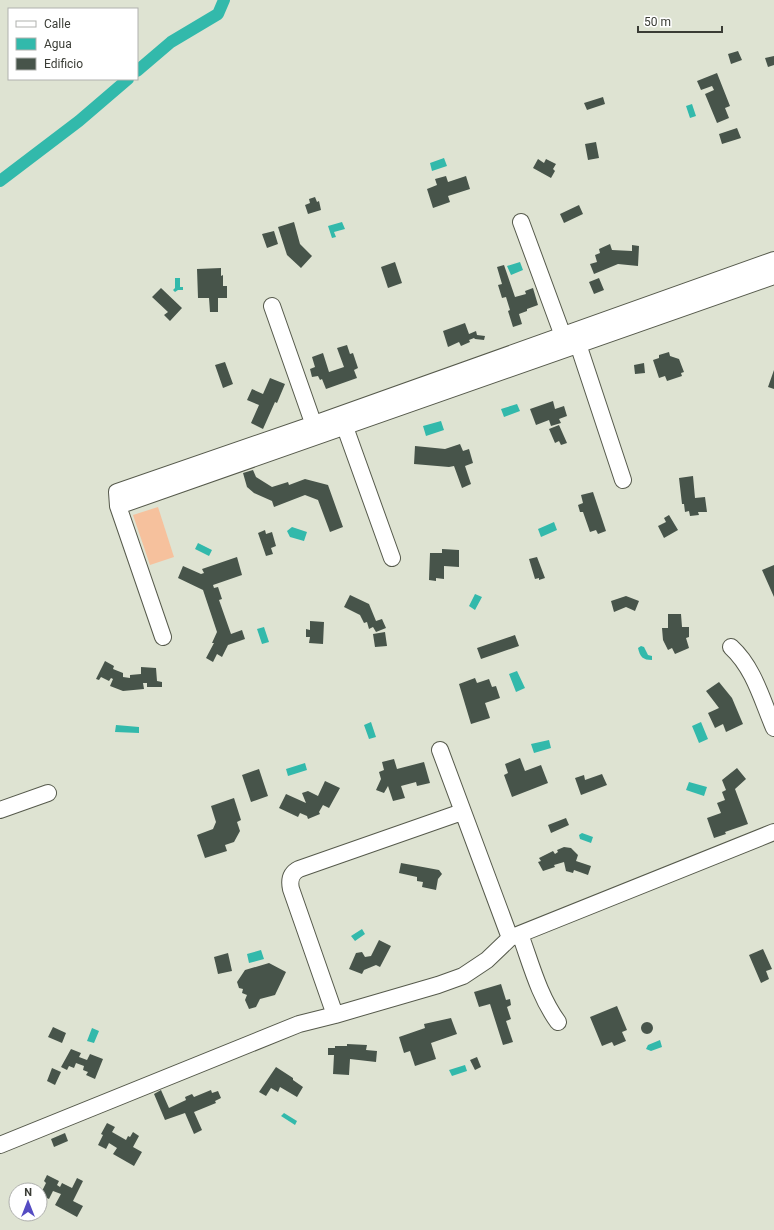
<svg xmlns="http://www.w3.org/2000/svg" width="774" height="1230" viewBox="0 0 774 1230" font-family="Roboto,sans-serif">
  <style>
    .green { fill: #f6c19d }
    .water { fill: #32b9ab }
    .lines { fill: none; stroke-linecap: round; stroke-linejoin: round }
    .canal { stroke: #32b9ab; stroke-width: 12 }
    .building { fill: #47544a }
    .minor-casing { stroke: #565a4c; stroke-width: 18 }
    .minor { stroke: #fff; stroke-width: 16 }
  </style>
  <rect width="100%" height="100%" fill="#dee3d2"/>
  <path class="green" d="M 158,507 L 174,557 L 150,565 L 133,515 Z"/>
  <path class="water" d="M 692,104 L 696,116 L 690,118 L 686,106 Z
    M 444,158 L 447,166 L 432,171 L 430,163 Z
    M 342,222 L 345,229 L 334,232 L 336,237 L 332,238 L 328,226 Z
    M 520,262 L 523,270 L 511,275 L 507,266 Z
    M 175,278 L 180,278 L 180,287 L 183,287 L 183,290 L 178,290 L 175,292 L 173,290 L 175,288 Z
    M 517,404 L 520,411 L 504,417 L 501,409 Z
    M 441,421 L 444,430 L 426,436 L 423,426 Z
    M 554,522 L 557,530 L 541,537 L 538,529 Z
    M 292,527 L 307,532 L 304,541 L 290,537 L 287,531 Z
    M 198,543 L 212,550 L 209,556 L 195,549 Z
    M 475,594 L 482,597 L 475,610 L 469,606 Z
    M 264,627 L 269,642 L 262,644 L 257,629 Z
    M 641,646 L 644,647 L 648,655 L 652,656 L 652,660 C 643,660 640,657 638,648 Z
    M 517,671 L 525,688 L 516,692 L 509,674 Z
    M 371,722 L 376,737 L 369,739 L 364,725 Z
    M 701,722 L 708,739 L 699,743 L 692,726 Z
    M 116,725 L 139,727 L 139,733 L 115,732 Z
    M 549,740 L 551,748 L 534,753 L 531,744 Z
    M 305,763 L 307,770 L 288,776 L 286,769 Z
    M 689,782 L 707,787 L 704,796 L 686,790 Z
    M 582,833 L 593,837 L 591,843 L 580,839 L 579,835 Z
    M 362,929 L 365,934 L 355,941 L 351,936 Z
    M 261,950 L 264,959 L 249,963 L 247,954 Z
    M 92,1028 L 99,1031 L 94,1043 L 87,1041 Z
    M 660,1040 L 662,1047 L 651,1051 L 646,1049 L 648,1045 Z
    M 465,1065 L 467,1071 L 452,1076 L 449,1070 Z
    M 284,1113 L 297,1121 L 295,1125 L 281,1116 Z"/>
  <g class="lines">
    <path class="canal" d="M 137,71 L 171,42 L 218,14 L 224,0
      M 0,181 L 79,121 L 128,79"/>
  </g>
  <path class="building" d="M 738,51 L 742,60 L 731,64 L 728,54 Z
    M 774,56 L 774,65 L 768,67 L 765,58 Z
    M 717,73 L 730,106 L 725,108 L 729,118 L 717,123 L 705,94 L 714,90 L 712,86 L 701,90 L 697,81 Z
    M 603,97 L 605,104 L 587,110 L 584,103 Z
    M 737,128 L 741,138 L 722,144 L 719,134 Z
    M 596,142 L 599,158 L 588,160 L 585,144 Z
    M 538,159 L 544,163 L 546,159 L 556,164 L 553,169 L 555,171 L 551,178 L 533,168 Z
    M 446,176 L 448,182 L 466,176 L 470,189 L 448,196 L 450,202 L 433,208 L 427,189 L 437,185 L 435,179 Z
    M 315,197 L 317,202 L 319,201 L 321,210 L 308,214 L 305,205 L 310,203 L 309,199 Z
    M 579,205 L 583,214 L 564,223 L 560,214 Z
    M 294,222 L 300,244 L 312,256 L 301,268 L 287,255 L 278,227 Z
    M 274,231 L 278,244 L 267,248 L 262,234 Z
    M 610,244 L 612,250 L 632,251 L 632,245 L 639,246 L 638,266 L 618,264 L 594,274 L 590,264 L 597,262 L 595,255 L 600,253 L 599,249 Z
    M 395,262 L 402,283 L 388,288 L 381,267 Z
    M 504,265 L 515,297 L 526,294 L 525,291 L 533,288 L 538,305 L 527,309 L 527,311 L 519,314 L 522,324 L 513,327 L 508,311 L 510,310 L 506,297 L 502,298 L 498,285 L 502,284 L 497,267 Z
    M 221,268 L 221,276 L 223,275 L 223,286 L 227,286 L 227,298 L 218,298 L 218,312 L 210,312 L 209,298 L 198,298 L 197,269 Z
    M 599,278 L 604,290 L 594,294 L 589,282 Z
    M 161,288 L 182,308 L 170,321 L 164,315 L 168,312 L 152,297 Z
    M 465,323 L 469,334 L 476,331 L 477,335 L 485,336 L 484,340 L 475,339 L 474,338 L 469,340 L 470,342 L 461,346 L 459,342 L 448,347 L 443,331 Z
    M 347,345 L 350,354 L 353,353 L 358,368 L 354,370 L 357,378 L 326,389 L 322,379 L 320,380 L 318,376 L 312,377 L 310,369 L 315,367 L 312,357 L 323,353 L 329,372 L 344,367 L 337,348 Z
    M 669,352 L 670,356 L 679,359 L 684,372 L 681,373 L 682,376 L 667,381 L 665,376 L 659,378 L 653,360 L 659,358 L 659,355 Z
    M 225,362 L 233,384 L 223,388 L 215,365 Z
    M 644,363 L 645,373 L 635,374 L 634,365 Z
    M 774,370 L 774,389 L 768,387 Z
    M 270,378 L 285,384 L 277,403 L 275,402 L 263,429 L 251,423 L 259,405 L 247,400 L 252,389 L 263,394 Z
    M 553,401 L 555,409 L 564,406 L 567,416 L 559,419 L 561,423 L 551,426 L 549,420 L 536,425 L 530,409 Z
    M 559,425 L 567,443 L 561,445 L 559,441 L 555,443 L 549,429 Z
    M 460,444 L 463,451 L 469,449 L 473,463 L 465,466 L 471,484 L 462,488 L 454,466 L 449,467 L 414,464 L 415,446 L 445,449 Z
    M 253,470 L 256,477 L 272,487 L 288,482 L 289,485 L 305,479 L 328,485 L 343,527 L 330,532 L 318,500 L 305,495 L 274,507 L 272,501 L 254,493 L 247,487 L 243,473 Z
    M 693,476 L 695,498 L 705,497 L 707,512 L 698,512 L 699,515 L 690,516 L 689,511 L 685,512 L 684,504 L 682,504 L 679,478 Z
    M 593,492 L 606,531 L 598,534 L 596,530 L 590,532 L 583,512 L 580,512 L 578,505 L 583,503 L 581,495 Z
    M 669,515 L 678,530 L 664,538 L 658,526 L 666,522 L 664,518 Z
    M 265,530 L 266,534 L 272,532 L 276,546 L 271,548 L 273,554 L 266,556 L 258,533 Z
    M 442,549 L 459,550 L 459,567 L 444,566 L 444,579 L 436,578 L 436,581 L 429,580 L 430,553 L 442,553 Z
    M 237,557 L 242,575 L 213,585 L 214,588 L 218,587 L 222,599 L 219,600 L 231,634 L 242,630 L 245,639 L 228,645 L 222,657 L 217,654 L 213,662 L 206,658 L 214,643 L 212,643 L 217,632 L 203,590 L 178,578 L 183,566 L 201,574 L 204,573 L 202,569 Z
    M 537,557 L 545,578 L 539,580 L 539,578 L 535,579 L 529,559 Z
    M 774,565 L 774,597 L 762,570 Z
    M 350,595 L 369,604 L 376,621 L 382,619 L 386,628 L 376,632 L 373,627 L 369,629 L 367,622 L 364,623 L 360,615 L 344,607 Z
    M 626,596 L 639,601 L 635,611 L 626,607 L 614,612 L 611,601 Z
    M 668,614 L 681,614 L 682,627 L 689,627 L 689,637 L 686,638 L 689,648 L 675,654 L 672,648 L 668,650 L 663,640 L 662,628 L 668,628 Z
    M 310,621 L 324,622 L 323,644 L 309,643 L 310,637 L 306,637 L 306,629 L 310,630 Z
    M 385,632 L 387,646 L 375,647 L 373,634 Z
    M 515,635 L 519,646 L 481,659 L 477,648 Z
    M 105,661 L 114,666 L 113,669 L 123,673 L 123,677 L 130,678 L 130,675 L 141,674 L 141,667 L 156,668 L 157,681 L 162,682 L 162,687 L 147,687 L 147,683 L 143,683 L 144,689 L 123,691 L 110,686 L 113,679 L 111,678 L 109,681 L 101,677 L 99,680 L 96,679 Z
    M 475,678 L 477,683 L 489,679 L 492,687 L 496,686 L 500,698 L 485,703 L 490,718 L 471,724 L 459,684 Z
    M 719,682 L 732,698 L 743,724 L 726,732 L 723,724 L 715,728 L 708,713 L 719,708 L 706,691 Z
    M 520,758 L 525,771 L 541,765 L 548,783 L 512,797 L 504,775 L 508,773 L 505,764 Z
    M 394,759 L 397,769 L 424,762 L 430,783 L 417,786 L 416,782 L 401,786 L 405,798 L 393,801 L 388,786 L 384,793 L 376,790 L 381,779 L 379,772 L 384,770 L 382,762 Z
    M 737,768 L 746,779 L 735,789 L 748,824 L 725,832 L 726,834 L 714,838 L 707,818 L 721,813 L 717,803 L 725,800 L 722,792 L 726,790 L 722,780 Z
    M 259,769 L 268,796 L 251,802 L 242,775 Z
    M 602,774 L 607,785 L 581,795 L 575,778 L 584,775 L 585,780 Z
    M 325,781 L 340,788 L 329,808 L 323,805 L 319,812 L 320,814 L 308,819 L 307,816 L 300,813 L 298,817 L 279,808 L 286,794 L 306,803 L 302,793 L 308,791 L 318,796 Z
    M 234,798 L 241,820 L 237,822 L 240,831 L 234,842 L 225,845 L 227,851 L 205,858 L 197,835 L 213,829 L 216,822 L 211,806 Z
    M 566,818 L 569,825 L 551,833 L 548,825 Z
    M 564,847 L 571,848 L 578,855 L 576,861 L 591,866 L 588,875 L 574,870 L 573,873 L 566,871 L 564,862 L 554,865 L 555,867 L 543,871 L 538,862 L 541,861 L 539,858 L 553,851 L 555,854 L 558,852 L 557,850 Z
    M 401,863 L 439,870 L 442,874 L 438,879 L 436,890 L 422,887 L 423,882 L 417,881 L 417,877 L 399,873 Z
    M 379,940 L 391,946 L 380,967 L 376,965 L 364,970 L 362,974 L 349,969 L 356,953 L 362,952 L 365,957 L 371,956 Z
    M 763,949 L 772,969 L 766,971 L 769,979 L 761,983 L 749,955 Z
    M 228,953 L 232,971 L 218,974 L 214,957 Z
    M 269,963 L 286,972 L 275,995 L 260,999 L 256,1007 L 249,1009 L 245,1000 L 247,995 L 242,993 L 243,989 L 239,988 L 237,982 L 245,970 Z
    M 501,984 L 506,1000 L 510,999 L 511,1005 L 507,1007 L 511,1019 L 506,1021 L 513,1042 L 503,1045 L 490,1004 L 479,1007 L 474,992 Z
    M 617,1006 L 627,1030 L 622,1032 L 626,1041 L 614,1046 L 612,1042 L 602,1046 L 590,1017 Z
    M 451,1018 L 457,1034 L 431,1043 L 436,1059 L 415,1066 L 410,1051 L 404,1053 L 399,1037 L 425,1028 L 424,1024 Z
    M641 1028a6 6 0 1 1 12 0a6 6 0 1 1-12 0Z
    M 53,1027 L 66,1033 L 62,1043 L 48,1037 Z
    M 347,1044 L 367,1045 L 366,1050 L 377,1051 L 376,1062 L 350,1059 L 349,1075 L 333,1074 L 334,1055 L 328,1055 L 328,1048 L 335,1048 L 335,1046 L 347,1046 Z
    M 71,1049 L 81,1053 L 79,1057 L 87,1060 L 90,1054 L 103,1059 L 95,1079 L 86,1075 L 88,1072 L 83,1070 L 84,1066 L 76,1063 L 74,1068 L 69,1066 L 67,1070 L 61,1067 Z
    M 477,1057 L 481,1067 L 475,1070 L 470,1060 Z
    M 276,1067 L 293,1078 L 293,1080 L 303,1087 L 297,1097 L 280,1087 L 278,1092 L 271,1088 L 266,1096 L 259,1092 Z
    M 52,1068 L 61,1072 L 55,1085 L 47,1081 Z
    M 161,1090 L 169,1108 L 186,1100 L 185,1097 L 192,1094 L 194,1097 L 211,1090 L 212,1093 L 218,1091 L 221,1098 L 215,1101 L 216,1103 L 194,1112 L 202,1130 L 194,1134 L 185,1113 L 165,1120 L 154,1094 Z
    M 107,1123 L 115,1127 L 112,1132 L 126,1140 L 128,1136 L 130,1137 L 133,1132 L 139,1136 L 133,1147 L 142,1152 L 134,1166 L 113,1154 L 117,1148 L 109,1143 L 106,1149 L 98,1145 L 103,1135 L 101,1134 Z
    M 65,1133 L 68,1141 L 54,1147 L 51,1139 Z
    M 47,1175 L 59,1181 L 57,1185 L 60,1187 L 62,1183 L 72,1188 L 77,1178 L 83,1181 L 73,1201 L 83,1206 L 77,1217 L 55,1205 L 61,1194 L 53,1191 L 49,1199 L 40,1195 L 46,1183 L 44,1181 Z"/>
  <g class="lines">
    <defs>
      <path id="minor" d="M 521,222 L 563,336
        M 272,306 L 317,434
        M 575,335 L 623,480
        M 341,416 L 392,558
        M 118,506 L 774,276
        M 163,637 L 118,506 L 117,492 L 314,424 L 774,260
        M 731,647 C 754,668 762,700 774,728
        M 440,750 L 510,938
        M 0,810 L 48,793
        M 520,934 C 531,964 539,996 558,1022
        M 335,1015 L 291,889 C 289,880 291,873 299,869 L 462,812
        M 0,1145 L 299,1024 L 335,1015 L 438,985 L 463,976 L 487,960 L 510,938 L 774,832"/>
    </defs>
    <use href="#minor" class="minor-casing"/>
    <use href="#minor" class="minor"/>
  </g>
  <rect x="8" y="8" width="130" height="72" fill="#ffffff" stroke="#b0b1ae"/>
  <rect x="16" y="21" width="20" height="6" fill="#ffffff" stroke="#b0b1ae"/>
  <text x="44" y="28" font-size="12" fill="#3a3c35">Calle</text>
  <rect x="16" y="38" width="20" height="12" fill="#32b9ab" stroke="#b0b1ae"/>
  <text x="44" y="48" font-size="12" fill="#3a3c35">Agua</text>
  <rect x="16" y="58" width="20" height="12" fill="#47544a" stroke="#b0b1ae"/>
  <text x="44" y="68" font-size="12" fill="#3a3c35">Edificio</text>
  <g transform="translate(28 1202)"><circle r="19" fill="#ffffff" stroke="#b0b1ae"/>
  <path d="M0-3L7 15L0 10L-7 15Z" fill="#554cc3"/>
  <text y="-6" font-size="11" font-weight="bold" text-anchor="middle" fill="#3a3c35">N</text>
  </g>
  <path d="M638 26v6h84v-6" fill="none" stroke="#3a3c35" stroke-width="2"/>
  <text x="644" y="26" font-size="12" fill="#3a3c35" stroke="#ffffff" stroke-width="3" paint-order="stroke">50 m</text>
</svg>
